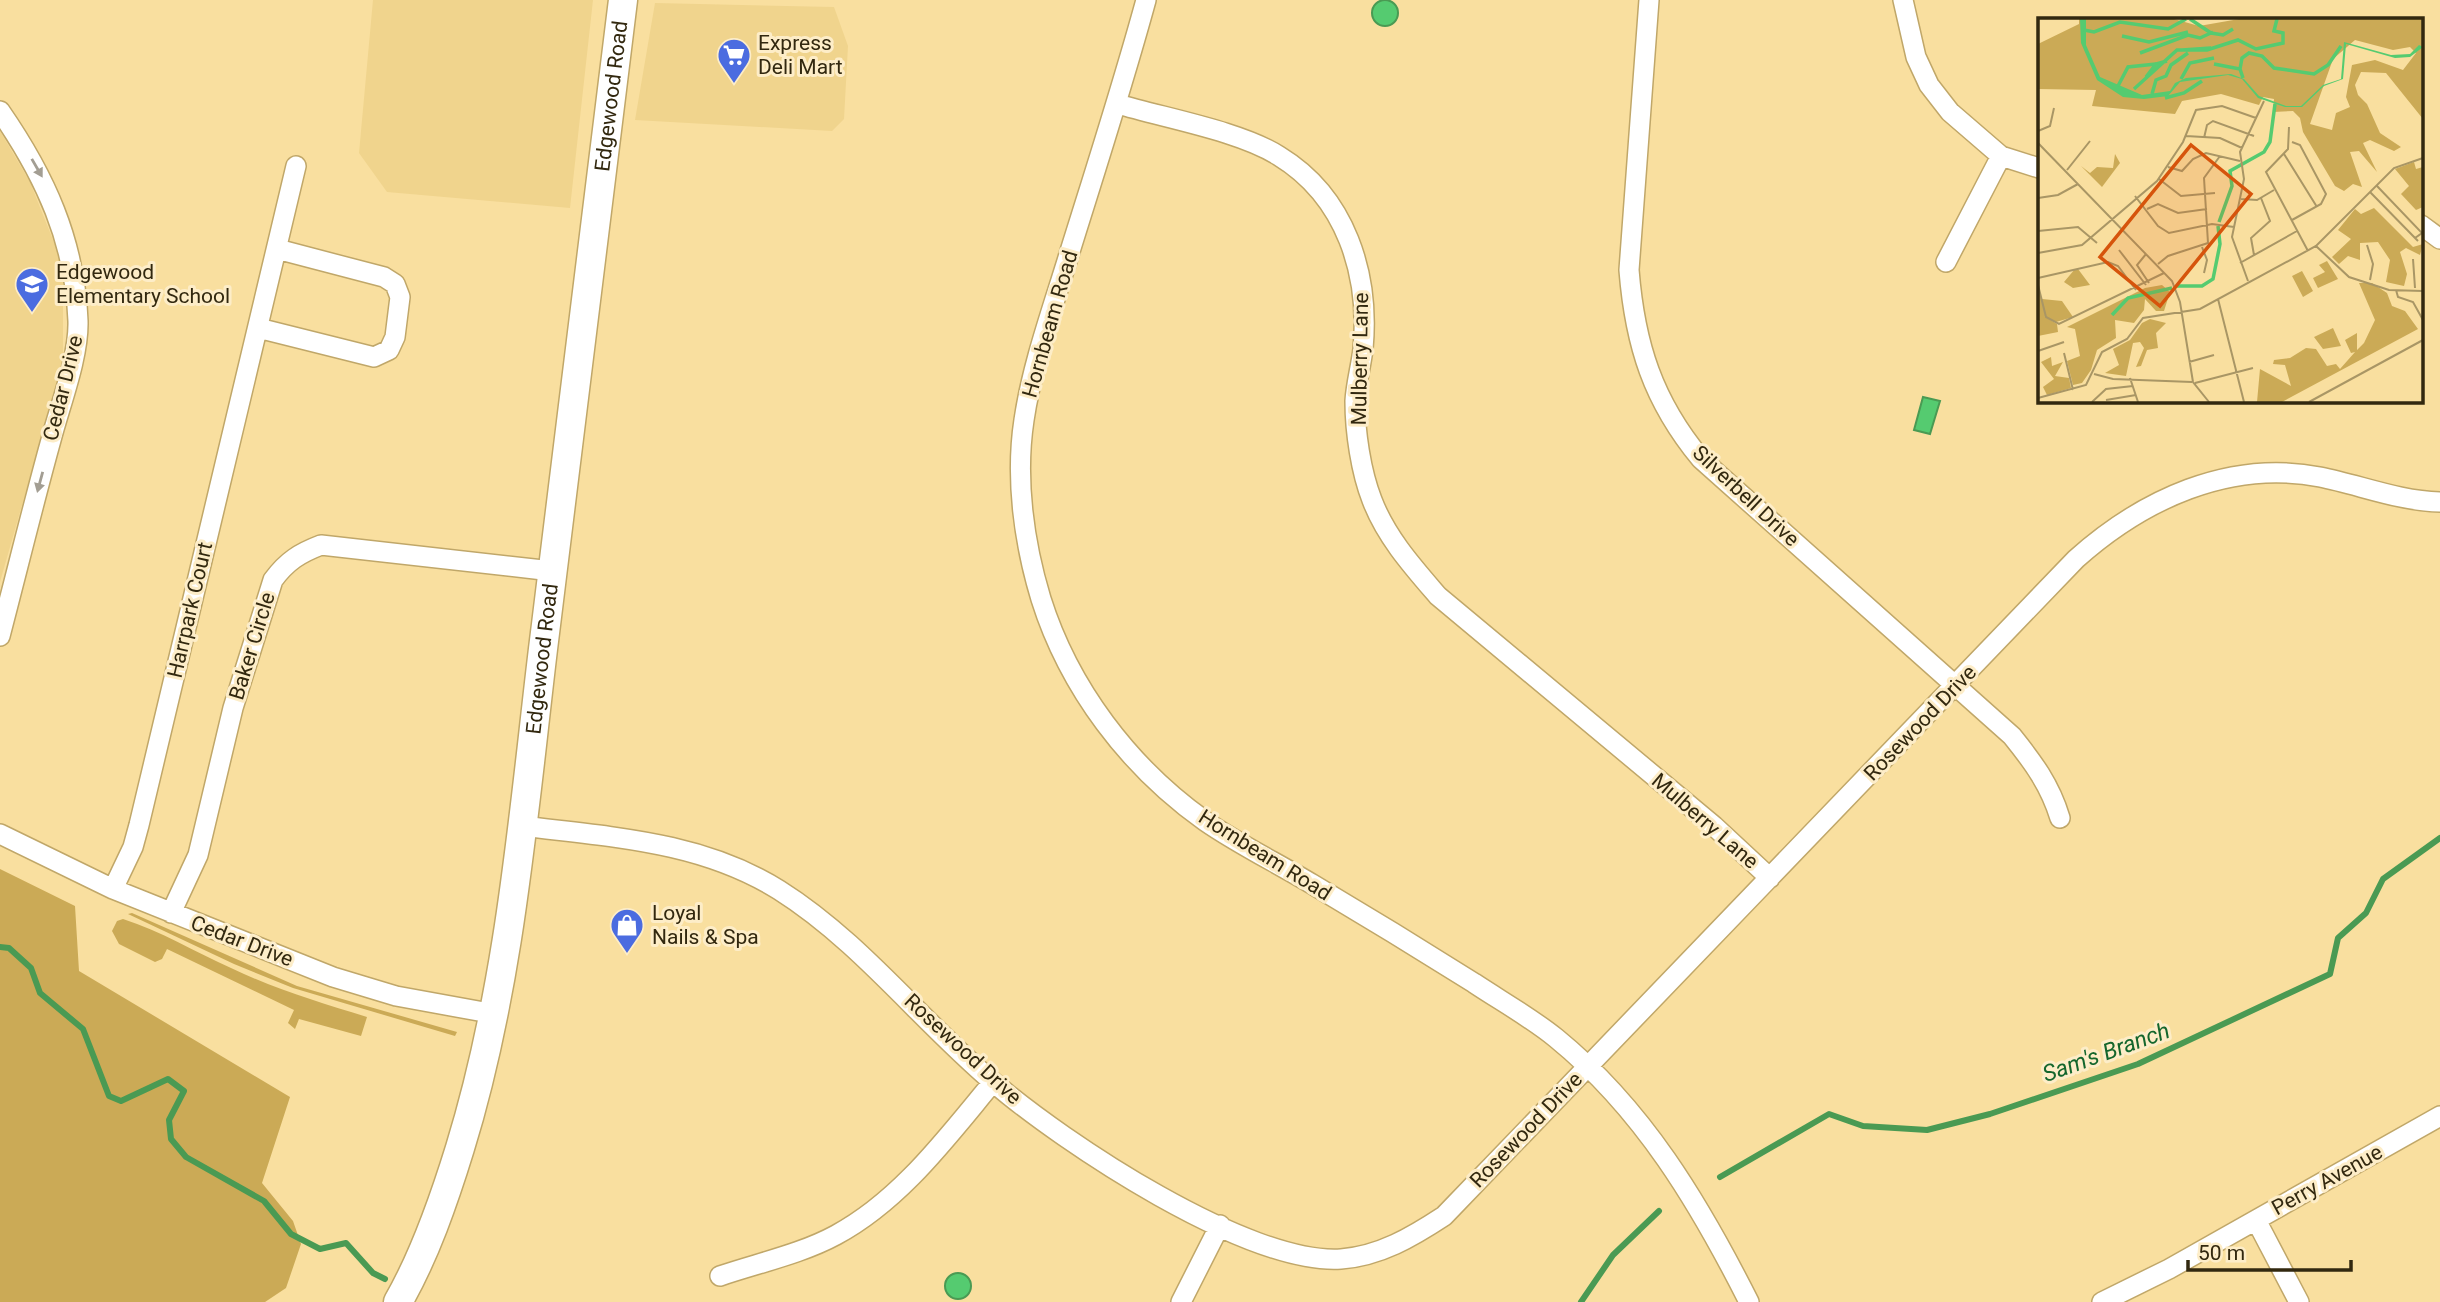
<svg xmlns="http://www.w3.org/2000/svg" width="2440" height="1302" viewBox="0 0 2440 1302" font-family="Roboto,sans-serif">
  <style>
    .built { fill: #f0d48d }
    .green { fill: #cbaa56 }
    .water { fill: #55cb70; stroke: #4a9a53; stroke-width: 2 }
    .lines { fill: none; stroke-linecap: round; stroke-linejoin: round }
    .stream { stroke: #4a9a53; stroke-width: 6 }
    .minor-casing { stroke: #c0a769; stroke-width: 22 }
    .secondary-casing { stroke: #c0a769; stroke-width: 31 }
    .minor { stroke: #fff; stroke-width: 19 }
    .secondary { stroke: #fff; stroke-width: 28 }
    .oneway { fill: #a39e93 }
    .labels { text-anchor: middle; stroke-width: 6; stroke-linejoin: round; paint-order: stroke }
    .poi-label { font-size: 21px; fill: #32280f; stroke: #fdedc8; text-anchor: start }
    .street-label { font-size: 21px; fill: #32280f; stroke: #fdedc8 }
    .water-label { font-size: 23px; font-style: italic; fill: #14662c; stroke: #fdedc8 }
    .inset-river { fill: none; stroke: #55cb70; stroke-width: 3.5 }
    .inset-road { fill: none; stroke: #a99665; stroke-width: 2 }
    .view { fill: #d6540c; fill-opacity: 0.15; stroke: #d6540c; stroke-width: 3.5 }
    .inset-edge { fill: none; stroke: #32280f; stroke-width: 3.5 }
  </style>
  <rect width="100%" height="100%" fill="#f9df9f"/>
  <path class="built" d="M 373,0 L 593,0 L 570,208 L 387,192 L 359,153 Z
    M 655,3 L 834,7 L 848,46 L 844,119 L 832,131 L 635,120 Z
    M 0,131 L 30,182 L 63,265 L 63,362 L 0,582 Z"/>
  <path class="green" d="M 0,869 L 75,906 L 79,971 L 290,1097 L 262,1183 L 293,1221 L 301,1244 L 286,1288 L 265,1302 L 0,1302 Z
    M 132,913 L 297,986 L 457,1032 L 455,1036 L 293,988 L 234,964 L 128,914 Z
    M 123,919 C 161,931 195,952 231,968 C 275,989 321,1003 367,1017 L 361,1036 L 299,1019 L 295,1029 L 288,1023 L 294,1010 L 167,949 L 162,959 L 155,962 L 119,944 L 112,931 L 117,921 Z"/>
  <path class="water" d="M1372 13a13 13 0 1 1 26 0a13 13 0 1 1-26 0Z
    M 1923,397 L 1940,401 L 1930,434 L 1914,430 Z
    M945 1286a13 13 0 1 1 26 0a13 13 0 1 1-26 0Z"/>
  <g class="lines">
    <path class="stream" d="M 0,947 L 9,948 L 31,968 L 40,993 L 83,1029 L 109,1096 L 121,1101 L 168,1079 L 184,1091 L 169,1120 L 171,1139 L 186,1157 L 264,1201 L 291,1234 L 320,1249 L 346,1243 L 373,1273 L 385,1279
      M 1720,1177 L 1829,1114 L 1863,1126 L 1927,1130 L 1990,1114 L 2138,1064 L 2330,974 L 2338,938 L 2366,913 L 2383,879 L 2440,838
      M 1581,1302 L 1613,1255 L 1659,1211"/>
    <defs>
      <path id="minor" d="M 1146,0 C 1122,88 1094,174 1067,261 C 1051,313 1032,366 1024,420 C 1015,479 1024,543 1041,599 C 1069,688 1129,767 1205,821 C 1238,844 1277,863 1312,884 C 1366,916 1420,949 1474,983 C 1501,1001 1530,1017 1556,1038 C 1643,1109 1699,1203 1749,1302
        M 1649,0 L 1629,270 C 1635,345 1653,401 1701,459 L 2012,736 C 2033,762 2050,785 2060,818
        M 1903,0 L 1916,57 L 1929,85 L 1950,112 L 2001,156 L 2039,168
        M 1118,104 C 1164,118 1240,131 1279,156 C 1346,197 1370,274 1363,349 C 1361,366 1356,384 1355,401 C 1355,432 1361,472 1372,500 C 1386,537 1413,567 1438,596 L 1714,826 L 1770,878
        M 0,111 C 45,176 75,241 78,321 C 79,357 60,405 51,440 C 33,505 17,571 0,636
        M 2421,225 L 2440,239
        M 1946,262 L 2001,156
        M 258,328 L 374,357 L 389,350 L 395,337 L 400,297 L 395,284 L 384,277 L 277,249
        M 522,826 C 610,837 701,841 779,890 C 860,941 920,1020 993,1082 C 1064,1143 1248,1265 1341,1259 C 1380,1256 1412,1237 1444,1216 L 2076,559 C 2142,500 2229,459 2320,477 C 2360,485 2399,501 2440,502
        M 0,834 L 113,889 L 333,977 L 396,996 L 495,1014
        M 113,889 L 133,847 L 139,825 L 296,166
        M 171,913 L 198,855 L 233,708 L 273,580 C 287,561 300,553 321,545 L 552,571
        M 2256,1220 L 2299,1302
        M 720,1276 C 758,1263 801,1254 836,1235 C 901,1200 947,1137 993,1082
        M 1181,1302 L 1220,1225
        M 2102,1302 L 2169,1269 L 2440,1116"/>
      <g id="secondary">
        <path id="s1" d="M 398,1302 C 425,1255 444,1200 460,1148 C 510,986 523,816 543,649 C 569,432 597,216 623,0"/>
      </g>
    </defs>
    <use href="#minor" class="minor-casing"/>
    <use href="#secondary" class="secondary-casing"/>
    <use href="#minor" class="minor"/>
    <use href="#secondary" class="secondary"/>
  </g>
  <defs><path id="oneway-solid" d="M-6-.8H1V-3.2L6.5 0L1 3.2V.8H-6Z" transform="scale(1.75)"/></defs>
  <g class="oneway">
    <use href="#oneway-solid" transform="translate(37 168) rotate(60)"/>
    <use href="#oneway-solid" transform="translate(40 482) rotate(105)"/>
  </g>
  <defs>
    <symbol id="supermarket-pin" viewBox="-11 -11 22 30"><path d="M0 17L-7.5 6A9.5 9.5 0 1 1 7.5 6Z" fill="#4b6ce0" stroke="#fdedc8"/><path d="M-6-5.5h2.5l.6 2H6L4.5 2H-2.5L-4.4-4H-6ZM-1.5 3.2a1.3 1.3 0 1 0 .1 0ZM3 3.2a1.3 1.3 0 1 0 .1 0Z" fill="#fff"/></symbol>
    <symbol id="school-pin" viewBox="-11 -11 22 30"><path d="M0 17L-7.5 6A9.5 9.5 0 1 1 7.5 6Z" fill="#4b6ce0" stroke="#fdedc8"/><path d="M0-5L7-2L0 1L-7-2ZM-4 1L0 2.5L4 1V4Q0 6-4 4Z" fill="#fff"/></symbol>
    <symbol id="shop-pin" viewBox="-11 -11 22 30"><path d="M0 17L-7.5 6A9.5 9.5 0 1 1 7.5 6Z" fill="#4b6ce0" stroke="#fdedc8"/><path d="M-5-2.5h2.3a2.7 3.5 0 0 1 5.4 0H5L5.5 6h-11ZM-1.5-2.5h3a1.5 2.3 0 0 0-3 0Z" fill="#fff"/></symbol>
  </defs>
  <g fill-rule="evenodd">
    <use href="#supermarket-pin" x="715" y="36" width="38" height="52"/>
    <use href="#school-pin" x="13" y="265" width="38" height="52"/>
    <use href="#shop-pin" x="608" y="906" width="38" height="52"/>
  </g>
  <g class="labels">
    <g class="poi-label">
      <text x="758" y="50">Express<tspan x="758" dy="24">Deli Mart</tspan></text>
      <text x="56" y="279">Edgewood<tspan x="56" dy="24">Elementary School</tspan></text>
      <text x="652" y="920">Loyal<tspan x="652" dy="24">Nails &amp; Spa</tspan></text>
    </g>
    <g class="street-label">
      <text dy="7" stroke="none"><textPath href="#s1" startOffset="1230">Edgewood Road</textPath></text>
      <text transform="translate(1050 324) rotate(-74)" y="7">Hornbeam Road</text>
      <text transform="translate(1360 359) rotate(-89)" y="7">Mulberry Lane</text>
      <text transform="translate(63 388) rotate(-76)" y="7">Cedar Drive</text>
      <text transform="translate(1746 496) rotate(43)" y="7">Silverbell Drive</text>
      <text transform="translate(190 610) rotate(-77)" y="7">Harrpark Court</text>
      <text transform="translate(252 646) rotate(-73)" y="7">Baker Circle</text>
      <text dy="7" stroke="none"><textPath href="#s1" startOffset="663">Edgewood Road</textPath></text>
      <text transform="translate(1920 723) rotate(-46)" y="7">Rosewood Drive</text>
      <text transform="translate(1705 821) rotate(41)" y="7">Mulberry Lane</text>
      <text transform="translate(1265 855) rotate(32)" y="7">Hornbeam Road</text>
      <text transform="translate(242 941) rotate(21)" y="7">Cedar Drive</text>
      <text transform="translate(963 1049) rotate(43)" y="7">Rosewood Drive</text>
      <text transform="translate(1526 1130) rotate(-46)" y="7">Rosewood Drive</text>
      <text transform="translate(2327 1180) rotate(-29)" y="7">Perry Avenue</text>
    </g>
    <g class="water-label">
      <text transform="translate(2106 1052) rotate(-20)" y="8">Sam's Branch</text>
    </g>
  </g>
  <g transform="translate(2038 18)">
    <rect width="385" height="385" fill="#f9df9f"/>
    <path d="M 41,1 L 136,1 L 161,8 L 201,1 L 385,1 L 385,101 L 348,55 L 323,54 L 317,67 L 320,77 L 329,86 L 342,115 L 363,129 L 356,133 L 332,122 L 325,125 L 339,154 L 321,133 L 312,134 L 324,169 L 315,166 L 306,173 L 297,168 L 265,114 L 262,100 L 255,93 L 235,94 L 236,81 L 225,79 L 221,87 L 183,76 L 144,83 L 137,96 L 54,88 L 58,72 L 0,71 L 0,26 L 41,6 ZM 317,22 L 355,32 L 372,29 L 378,35 L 365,52 L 337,42 L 314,47 L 308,79 L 312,89 L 298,95 L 294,112 L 272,106 L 295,41 ZM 77,136 L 82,145 L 64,169 L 43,148 L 52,155 L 59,149 L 75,150 ZM 376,144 L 378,151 L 385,149 L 385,189 L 378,192 L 363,176 L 371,168 L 357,151 ZM 336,190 L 375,229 L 385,226 L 382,237 L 368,230 L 362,234 L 369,256 L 366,268 L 348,264 L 352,242 L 340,224 L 322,225 L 322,242 L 310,238 L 301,246 L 294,239 L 313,221 L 300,212 L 317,191 L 323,196 ZM 289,243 L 300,261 L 280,270 L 275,260 L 287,254 L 281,247 ZM 37,251 L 40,251 L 52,267 L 35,270 L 26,264 ZM 264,253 L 275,273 L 265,279 L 254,258 ZM 321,265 L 334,265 L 349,275 L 354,288 L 367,293 L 380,311 L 244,384 L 219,384 L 222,351 L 253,368 L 247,347 L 235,346 L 236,342 L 252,340 L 268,330 L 278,331 L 289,348 L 298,346 L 302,351 L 317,334 L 313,335 L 307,322 L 319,315 L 319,332 L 326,325 L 337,302 ZM 124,267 L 132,274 L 126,293 L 118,293 L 107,281 L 106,292 L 96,305 L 77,302 L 78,320 L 59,332 L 53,352 L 44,365 L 35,367 L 29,343 L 42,338 L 37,311 L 29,309 L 107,270 ZM 0,272 L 4,281 L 24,283 L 35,299 L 18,304 L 6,298 L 19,306 L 20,314 L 0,318 ZM 112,301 L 128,305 L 118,315 L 120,330 L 109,332 L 103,348 L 98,349 L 106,330 L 102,324 L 95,325 L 88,358 L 67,355 L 81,347 L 75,331 L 92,322 L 104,305 ZM 295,310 L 303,328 L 285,331 L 276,319 ZM 13,339 L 14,348 L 25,344 L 17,358 L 31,360 L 33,370 L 9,377 L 5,369 L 16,361 L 3,344 Z" fill="#cbaa56" fill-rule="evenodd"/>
    <path d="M 42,1 L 48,1 L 48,27 L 62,59 L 104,77 L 132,73 L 137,65 L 148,60 L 193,56 L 206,61 L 221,78 L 248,88 L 263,88 L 285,67 L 303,61 L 306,24 L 353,37 L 372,36 L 381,27 L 385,29 L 372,39 L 357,40 L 308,26 L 305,61 L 286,68 L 264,89 L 247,89 L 220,80 L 204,61 L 190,57 L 142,64 L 130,78 L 106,81 L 85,79 L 59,62 L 43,25 Z" fill="#55cb70"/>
    <path class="inset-river" d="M 152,1 L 173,15 L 185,17 L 195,11M 46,12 L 56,14 L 82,4 L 130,11 L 148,1M 84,18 L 111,24 L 150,14M 144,32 L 173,30M 102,35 L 150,17 L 162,20 L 175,14M 176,46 L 202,51 L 205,60M 202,51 L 204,40 L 211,35 L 224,38 L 236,50 L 276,56 L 290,47 L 303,28M 108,59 L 118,46 L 129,43M 143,61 L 152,45 L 176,40M 80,68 L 90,49 L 118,46M 96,71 L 139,32 L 169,32 L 200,22 L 218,31 L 245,25 L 245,15 L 236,13 L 239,1M 114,76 L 118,62 L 128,58 L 133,47 L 150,35M 127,80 L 146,75 L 164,63M 181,204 L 194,168 L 192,153 L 226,134 L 232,124 L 237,86M 139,268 L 164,268 L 175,261 L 182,226 L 180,208M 74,297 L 90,280 L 134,270"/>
    <path class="inset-road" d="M 251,109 L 250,131 L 228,154 L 270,233M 0,113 L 12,108 L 16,90M 148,118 L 182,120 L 204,130M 166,120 L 169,107 L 175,103 L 216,118M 0,125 L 134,263 L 142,284 L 155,364 L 171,384M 246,136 L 279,189M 130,149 L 144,153 L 155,141 L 168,135 L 202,143M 29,152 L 52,123M 121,161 L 143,178 L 177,175M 339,168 L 384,215 L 377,220M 332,174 L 380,223M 97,178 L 120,208 L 131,215 L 174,206 L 196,209M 0,180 L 20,177 L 40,166M 203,181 L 219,182 L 236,172M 109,191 L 120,186 L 140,195 L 169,191M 254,202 L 283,186 L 288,176 L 262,127 L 254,124M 0,213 L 40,209 L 59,225M 329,227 L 335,246 L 332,262M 278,228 L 311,259 L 351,272 L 385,273M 164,229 L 169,242 L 166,255M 81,232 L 108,267M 0,235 L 44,227 L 119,163 L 145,124 L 158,92 L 184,88 L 218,100M 108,236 L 99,247 L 111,265M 216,237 L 213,220 L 232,203 L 223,180M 375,241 L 377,270M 202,245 L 259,213M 120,246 L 130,238 L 170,225 L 166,160 L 182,138M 0,260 L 70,244 L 80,248 L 98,272M 210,263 L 194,219 L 206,161 L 202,134 L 226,83M 0,267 L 8,299 L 21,306 L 126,255M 358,272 L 360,279 L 375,284 L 385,302M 180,281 L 206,384M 0,333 L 26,324M 26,335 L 35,372M 151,344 L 176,337M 56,356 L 75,361 L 154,364M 92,360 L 100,384M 157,365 L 215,350M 0,380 L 48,367 L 64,334 L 89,321 L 105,300 L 162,291 L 278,228 L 356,150 L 385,140M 68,382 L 98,377M 54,384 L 68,371 L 95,368M 271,384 L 385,322"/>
    <path class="view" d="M 153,127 L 213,176 L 122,288 L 62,239 Z"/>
    <rect width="385" height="385" class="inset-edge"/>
  </g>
  <path d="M2188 1260v10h163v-10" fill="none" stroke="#32280f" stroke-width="3.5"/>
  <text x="2198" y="1260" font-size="21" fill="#32280f" stroke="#fdedc8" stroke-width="5" paint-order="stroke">50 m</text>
</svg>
